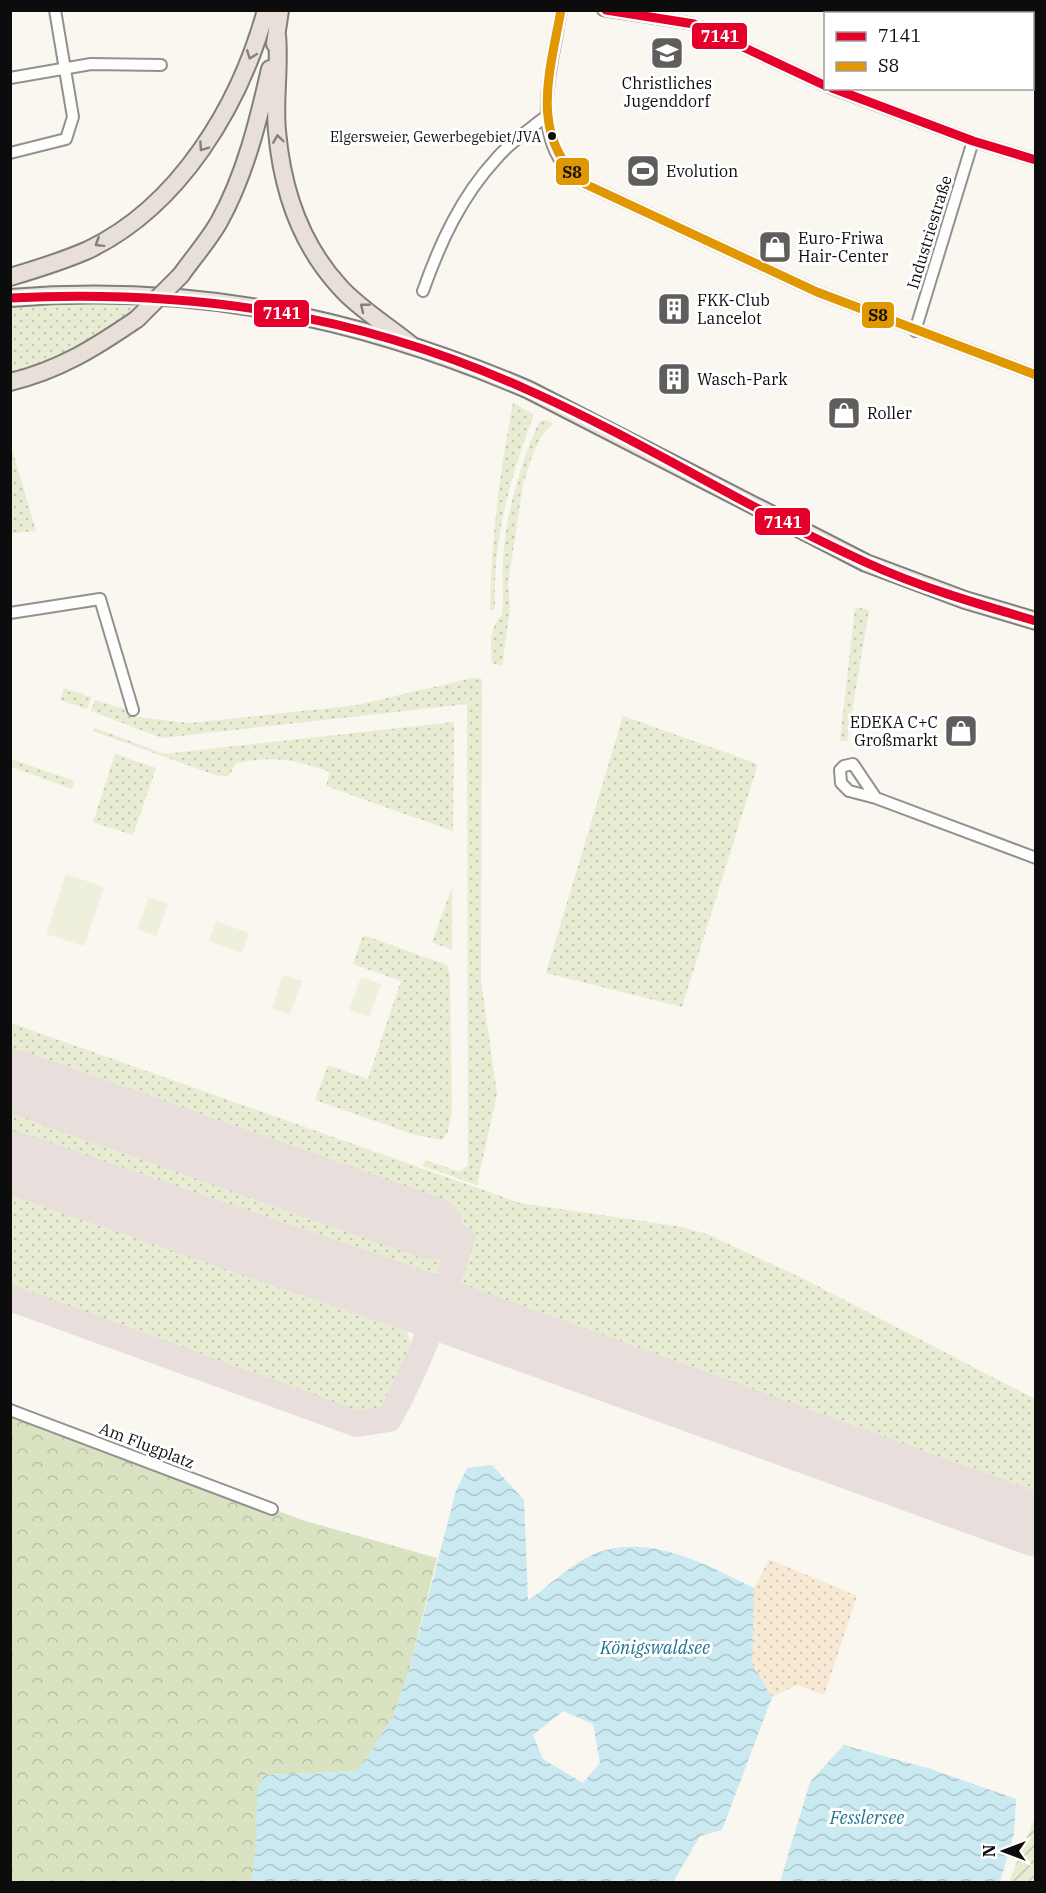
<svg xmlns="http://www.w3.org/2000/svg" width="1046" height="1893" viewBox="0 0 1046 1893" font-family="'IBM Plex Serif',serif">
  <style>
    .grass { fill: url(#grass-dots) }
    .forest { fill: url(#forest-crowns) }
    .sand { fill: url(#sand-dots) }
    .garden { fill: url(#garden-furrows) }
    .pitch { fill: #eff0dc }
    .water { fill: url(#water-waves); fill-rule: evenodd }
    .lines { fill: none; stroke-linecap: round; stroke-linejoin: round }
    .taxiway { stroke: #e8dedc; stroke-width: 26 }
    .runway { stroke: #e8dedc; stroke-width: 63 }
    .minor-casing { stroke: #93918f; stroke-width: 14 }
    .primary-casing { stroke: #807f7c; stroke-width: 20 }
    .trunk-casing { stroke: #807f7c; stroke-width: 20 }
    .minor { stroke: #fefefd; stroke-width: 10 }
    .primary { stroke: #eae3d9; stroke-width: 16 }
    .trunk { stroke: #e8dfd8; stroke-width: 16 }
    .trunk-bridge-casing { stroke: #807f7c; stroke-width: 20; stroke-linecap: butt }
    .trunk-bridge { stroke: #e8dfd8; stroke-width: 16 }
    .bus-1-casing { stroke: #fff; stroke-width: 14 }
    .bus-2-casing { stroke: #fff; stroke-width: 14 }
    .bus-1 { stroke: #e4002b; stroke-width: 9 }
    .bus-2 { stroke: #e09701; stroke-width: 9 }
    .oneway { stroke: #85807c }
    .bus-dot { fill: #0c0c0c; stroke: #fff; stroke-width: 2 }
    .labels { text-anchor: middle; stroke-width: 6; stroke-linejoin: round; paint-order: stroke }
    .bus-label { font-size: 14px; fill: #0c0c0c; stroke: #fff; text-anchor: end }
    .poi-label { font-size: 16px; fill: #0c0c0c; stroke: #fff; text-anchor: start }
    .street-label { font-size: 16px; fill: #0c0c0c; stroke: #fff }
    .water-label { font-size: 18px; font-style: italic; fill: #217491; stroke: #fff }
    .line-badge { stroke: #fff; stroke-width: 2 }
    .badge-label { font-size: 16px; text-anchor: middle; font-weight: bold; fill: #fff }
    .pale-badge-label { font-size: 16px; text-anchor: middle; font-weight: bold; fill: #111 }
  </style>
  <defs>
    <pattern id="grass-dots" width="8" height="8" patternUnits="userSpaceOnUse" patternTransform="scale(1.5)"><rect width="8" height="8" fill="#e7ecd2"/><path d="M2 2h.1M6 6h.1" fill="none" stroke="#c5c9b3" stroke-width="1.8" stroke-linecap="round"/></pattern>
    <pattern id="forest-crowns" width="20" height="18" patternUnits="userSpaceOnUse" patternTransform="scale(1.5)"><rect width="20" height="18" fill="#d9e3c1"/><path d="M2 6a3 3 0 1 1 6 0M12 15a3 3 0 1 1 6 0" fill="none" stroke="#b9c2a5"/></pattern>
    <pattern id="sand-dots" width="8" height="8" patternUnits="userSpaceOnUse" patternTransform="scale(1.5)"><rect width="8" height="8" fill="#f7e9d4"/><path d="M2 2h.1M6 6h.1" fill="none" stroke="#d3c7b5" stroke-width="1.8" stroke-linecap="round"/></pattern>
    <pattern id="garden-furrows" width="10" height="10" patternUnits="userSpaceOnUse" patternTransform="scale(1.5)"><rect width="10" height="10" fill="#e7ecd2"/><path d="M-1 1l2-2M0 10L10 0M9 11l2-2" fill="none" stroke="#c5c9b3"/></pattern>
    <pattern id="water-waves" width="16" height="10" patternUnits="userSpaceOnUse" patternTransform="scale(1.5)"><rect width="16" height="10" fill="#cae9f0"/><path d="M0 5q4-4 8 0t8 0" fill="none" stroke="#acc7cd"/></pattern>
  </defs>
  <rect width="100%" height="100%" fill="#faf6f0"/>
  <path class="grass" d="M 21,304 L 140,304 C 101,337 60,362 11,376 L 11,305 Z
    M 513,403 L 534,414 C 510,479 493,535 495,605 L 494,610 L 490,610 C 491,540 500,472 513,403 Z
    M 544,420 L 553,423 L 542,435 L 532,456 L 523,484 L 508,584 L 510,608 L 502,666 L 492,663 C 491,643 488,630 502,615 C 504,597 502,578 503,560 C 506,512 520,466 539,422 Z
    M 11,446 L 36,531 L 11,533 Z
    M 855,607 L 869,610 L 847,741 L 840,741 Z
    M 472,678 L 482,679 L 481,981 L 497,1094 L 477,1185 L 423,1166 L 425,1160 L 460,1172 L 468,1165 L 467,704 L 162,738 L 91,711 L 95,700 L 128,710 L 137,717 L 189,723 L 209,721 L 357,705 Z
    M 64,688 L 91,697 L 87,709 L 60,700 Z
    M 623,716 L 758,764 L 682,1007 L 546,973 Z
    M 454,722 L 453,831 L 326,786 L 330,772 C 293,759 275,756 236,763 L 229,776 L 218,776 L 93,731 L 95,728 L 164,754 Z
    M 115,754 L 156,768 L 133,835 L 93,822 Z
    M 11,759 L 74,781 L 72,789 L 12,767 L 11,771 Z
    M 452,887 L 452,950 L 432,942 Z
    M 363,935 L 447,965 L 450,975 L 452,1110 L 448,1132 L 442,1140 L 415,1135 L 315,1100 L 328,1065 L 368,1079 L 401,981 L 353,964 Z
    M 11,1023 L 520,1203 L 682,1227 L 707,1234 L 802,1278 L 1035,1399 L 1035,1509 L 641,1367 L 11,1148 Z
    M 11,1178 L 402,1315 L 412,1347 L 385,1408 L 356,1416 L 11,1295 Z"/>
  <path class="forest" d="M 10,1410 L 302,1520 L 437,1558 L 408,1674 L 394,1715 L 358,1771 L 264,1775 L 252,1882 L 11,1882 Z"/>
  <path class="sand" d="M 769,1559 L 857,1596 L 824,1695 L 797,1685 L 772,1697 L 752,1664 L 754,1588 Z"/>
  <path class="garden" d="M 1035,1817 L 1035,1882 L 1009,1882 Z"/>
  <path class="pitch" d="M 66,874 L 104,887 L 84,946 L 46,934 Z
    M 149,897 L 168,904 L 156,936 L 137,929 Z
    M 216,921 L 249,933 L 242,953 L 209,941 Z
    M 283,975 L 302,981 L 290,1015 L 272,1008 Z
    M 361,977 L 381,984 L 369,1017 L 349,1010 Z"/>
  <path class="water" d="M 492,1465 L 524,1500 L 528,1600 C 547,1588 564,1570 584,1559 C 641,1528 703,1563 754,1588 L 752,1664 L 772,1697 L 722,1830 L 700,1836 L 673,1882 L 252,1882 L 256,1845 L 257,1790 L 264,1775 L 358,1771 L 394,1715 L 408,1674 L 456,1491 L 467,1468 ZM 563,1711 L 593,1724 L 600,1763 L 583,1783 L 543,1759 L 533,1735 Z
    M 844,1745 L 931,1769 L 1016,1799 L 1014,1834 L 1000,1882 L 780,1882 L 810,1782 Z"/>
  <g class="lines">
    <path class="taxiway" d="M 10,1298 L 357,1424 L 389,1419 C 421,1361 442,1300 462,1238 L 431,1228"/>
    <path class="runway" d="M 10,1080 L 431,1228
      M 10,1162 L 439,1309 L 1036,1525"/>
    <defs>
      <path id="minor" d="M 561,10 C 554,56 532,124 563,164 C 568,171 576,177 583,183 L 817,292 L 1036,375
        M 603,10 L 694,24 L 826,86
        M 862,14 L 863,10
        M 10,78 L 91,64 L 161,65
        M 831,88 L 973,141 L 1036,160
        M 10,153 L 66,139 L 73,117 L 55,10
        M 423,291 C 440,243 461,197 496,159 C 509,143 529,130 545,117
        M 915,331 L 973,141
        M 10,613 L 100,599 L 133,710
        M 876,798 L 853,764 L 844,766 L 840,770 L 841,783 L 849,791 L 876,798 L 1036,858
        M 10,1410 L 272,1509"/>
      <path id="primary" d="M 10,298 C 195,283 359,317 529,390 L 866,563 L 965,600 L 1036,621"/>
      <path id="trunk" d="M 277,35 C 280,67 274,99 277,131 C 282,189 299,242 339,286 C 357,307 388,326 410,344
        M 275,44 L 280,10
        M 181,275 C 193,258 208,241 219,222 C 245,175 258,122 270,69
        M 10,277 C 37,269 63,261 88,250 C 180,206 240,105 266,10
        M 10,382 C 60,370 96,347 137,319"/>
    </defs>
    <use href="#minor" class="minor-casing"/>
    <use href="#primary" class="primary-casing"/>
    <use href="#trunk" class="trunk-casing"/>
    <use href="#minor" class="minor"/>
    <use href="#primary" class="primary"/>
    <use href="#trunk" class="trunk"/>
    <defs>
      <path id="trunk-bridge" d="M 137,319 L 181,275"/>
    </defs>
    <use href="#trunk-bridge" class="trunk-bridge-casing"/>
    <use href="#trunk-bridge" class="trunk-bridge"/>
    <defs>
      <path id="bus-1" d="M 606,10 L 694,24 L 826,86
        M 832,88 L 973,141 L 1036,160
        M 10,298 C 194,289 360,314 528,390 C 643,441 750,510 865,562 C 919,587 978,604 1036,621"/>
      <path id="bus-2" d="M 561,10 C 550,72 528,136 583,183 L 817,292 L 1036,375"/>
    </defs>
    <use href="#bus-1" class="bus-1-casing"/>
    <use href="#bus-2" class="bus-2-casing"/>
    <use href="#bus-1" class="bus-1"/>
    <use href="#bus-2" class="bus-2"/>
  </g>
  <defs><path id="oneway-chevron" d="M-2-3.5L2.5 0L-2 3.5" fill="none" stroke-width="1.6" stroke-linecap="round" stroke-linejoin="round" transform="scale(1.5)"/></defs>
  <g class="oneway">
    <use href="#oneway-chevron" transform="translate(251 55) rotate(111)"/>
    <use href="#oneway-chevron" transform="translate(278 139) rotate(-98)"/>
    <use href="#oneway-chevron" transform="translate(203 147) rotate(125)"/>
    <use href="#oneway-chevron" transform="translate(99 243) rotate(148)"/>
    <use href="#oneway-chevron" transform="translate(364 307) rotate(-141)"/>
  </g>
  <defs>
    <symbol id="school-square" viewBox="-11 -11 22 22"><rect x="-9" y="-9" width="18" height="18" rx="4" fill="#5f5e5c" stroke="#fff"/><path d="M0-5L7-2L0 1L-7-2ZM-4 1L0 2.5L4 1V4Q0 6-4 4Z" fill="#fff"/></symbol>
    <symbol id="stadium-square" viewBox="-11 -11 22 22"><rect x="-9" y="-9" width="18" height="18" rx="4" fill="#5f5e5c" stroke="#fff"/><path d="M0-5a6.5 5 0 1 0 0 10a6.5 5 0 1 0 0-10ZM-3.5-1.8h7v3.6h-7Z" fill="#fff"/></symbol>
    <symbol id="shop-square" viewBox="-11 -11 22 22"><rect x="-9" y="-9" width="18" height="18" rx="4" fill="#5f5e5c" stroke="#fff"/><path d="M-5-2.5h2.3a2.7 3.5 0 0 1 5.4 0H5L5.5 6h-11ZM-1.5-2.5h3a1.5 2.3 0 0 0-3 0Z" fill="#fff"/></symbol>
    <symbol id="building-square" viewBox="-11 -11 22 22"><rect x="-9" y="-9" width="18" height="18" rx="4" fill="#5f5e5c" stroke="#fff"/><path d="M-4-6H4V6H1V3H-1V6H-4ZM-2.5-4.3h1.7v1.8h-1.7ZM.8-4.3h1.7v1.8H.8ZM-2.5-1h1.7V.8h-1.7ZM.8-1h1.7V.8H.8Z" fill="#fff"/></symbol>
  </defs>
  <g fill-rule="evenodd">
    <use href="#school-square" x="648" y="34" width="38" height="38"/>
    <use href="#stadium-square" x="624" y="152" width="38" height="38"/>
    <use href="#shop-square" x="756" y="228" width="38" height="38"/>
    <use href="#building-square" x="655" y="290" width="38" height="38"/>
    <use href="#building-square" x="655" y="360" width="38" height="38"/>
    <use href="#shop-square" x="825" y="394" width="38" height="38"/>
    <use href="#shop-square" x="942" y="712" width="38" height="38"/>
  </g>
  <circle class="bus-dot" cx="552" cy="136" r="5"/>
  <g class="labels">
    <g class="bus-label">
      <text x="541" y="142">Elgersweier, Gewerbegebiet/JVA</text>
    </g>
    <g class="poi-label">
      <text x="667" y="89" text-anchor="middle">Christliches<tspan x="667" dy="18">Jugenddorf</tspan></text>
      <text x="666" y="177">Evolution</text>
      <text x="798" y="244">Euro-Friwa<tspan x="798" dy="18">Hair-Center</tspan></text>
      <text x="697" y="306">FKK-Club<tspan x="697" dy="18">Lancelot</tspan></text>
      <text x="697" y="385">Wasch-Park</text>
      <text x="867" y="419">Roller</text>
      <text x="938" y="728" text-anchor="end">EDEKA C+C<tspan x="938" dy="18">Großmarkt</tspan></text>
    </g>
    <g class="street-label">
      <text transform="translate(929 232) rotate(-73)" y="6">Industriestraße</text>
      <text transform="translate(147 1445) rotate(21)" y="6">Am Flugplatz</text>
    </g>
    <g class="water-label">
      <text x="655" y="1654">Königswaldsee</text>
      <text x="867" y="1824">Fesslersee</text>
    </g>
  </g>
  <g class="line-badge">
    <rect x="691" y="22" width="57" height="28" rx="6" fill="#e4002b"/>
    <rect x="555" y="157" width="35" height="29" rx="6" fill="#e09701"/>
    <rect x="253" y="299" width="57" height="29" rx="6" fill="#e4002b"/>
    <rect x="861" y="301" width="34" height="28" rx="6" fill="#e09701"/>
    <rect x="754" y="507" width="57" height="29" rx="6" fill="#e4002b"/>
  </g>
  <g class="badge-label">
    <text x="720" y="42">7141</text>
    <text x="282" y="319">7141</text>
    <text x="783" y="528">7141</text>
  </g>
  <g class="pale-badge-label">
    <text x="572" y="178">S8</text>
    <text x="878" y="321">S8</text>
  </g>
  <rect width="1046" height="1893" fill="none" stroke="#0c0c0c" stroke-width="24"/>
  <rect x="824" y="12" width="210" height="78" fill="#ffffff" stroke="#9e9e9e" stroke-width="1.5"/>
  <rect x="836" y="32" width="30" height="9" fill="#e4002b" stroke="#9e9e9e" stroke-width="1.5"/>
  <text x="878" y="42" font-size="18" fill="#0c0c0c">7141</text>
  <rect x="836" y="62" width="30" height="9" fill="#e09701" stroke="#9e9e9e" stroke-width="1.5"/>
  <text x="878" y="72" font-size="18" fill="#0c0c0c">S8</text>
  <g transform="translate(1004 1851) rotate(270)" stroke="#ffffff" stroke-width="4.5" paint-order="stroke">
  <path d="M0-4.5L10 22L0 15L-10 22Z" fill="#0c0c0c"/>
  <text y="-9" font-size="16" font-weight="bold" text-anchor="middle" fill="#0c0c0c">N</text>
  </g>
</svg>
